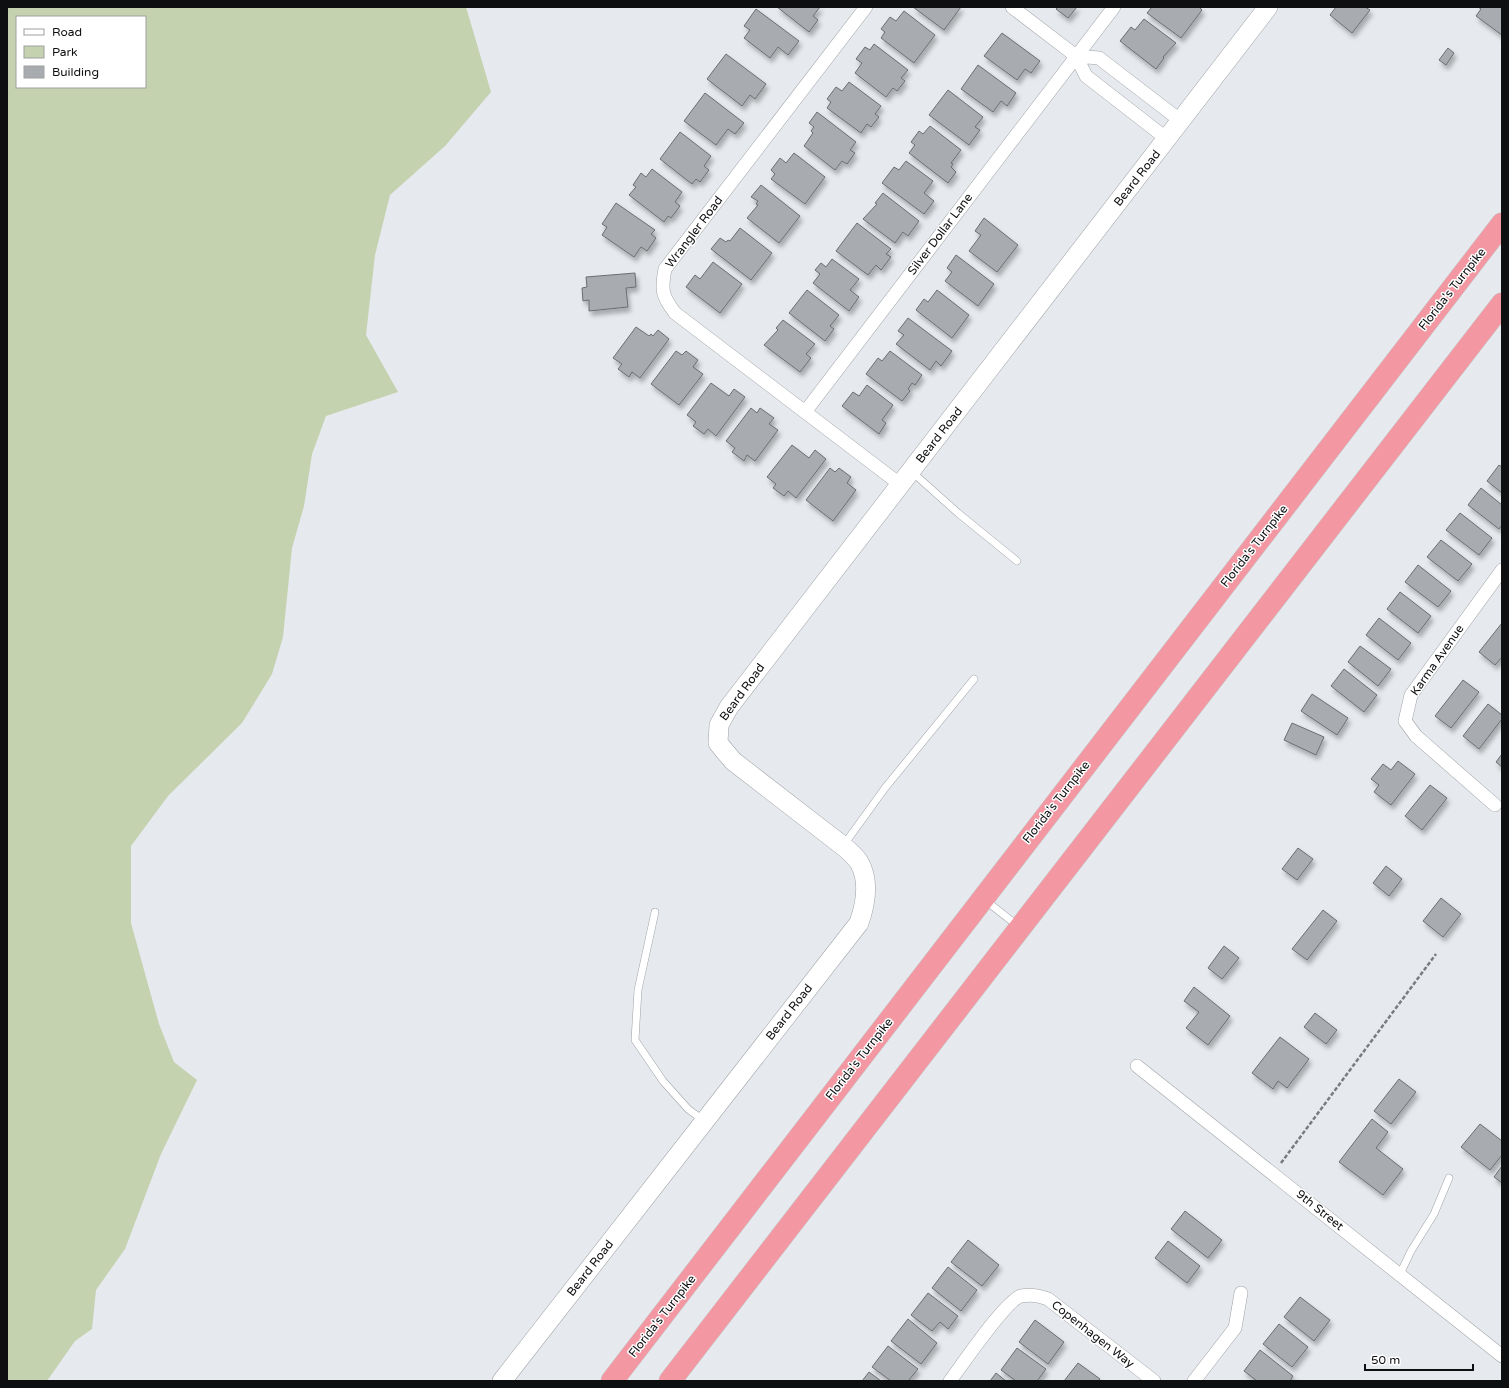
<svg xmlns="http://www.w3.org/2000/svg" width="1509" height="1388" viewBox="0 0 1509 1388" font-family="'Varela Round',sans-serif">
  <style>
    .green { fill: #c5d2af; fill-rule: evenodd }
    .building { fill: #a8abaf; stroke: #6b6e71; filter: url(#shadow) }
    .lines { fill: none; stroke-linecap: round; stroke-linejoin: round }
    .lane-casing { stroke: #9fa2a6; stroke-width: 8 }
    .street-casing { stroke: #9fa2a6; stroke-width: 14 }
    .secondary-casing { stroke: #9fa2a6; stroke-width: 20 }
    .highway-casing { stroke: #c5c5c6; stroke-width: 23 }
    .path { stroke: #797b7e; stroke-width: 2.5; stroke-dasharray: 4 2; stroke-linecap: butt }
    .lane { stroke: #fff; stroke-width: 7 }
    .street { stroke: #fff; stroke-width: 13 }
    .secondary { stroke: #fff; stroke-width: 19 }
    .highway { stroke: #f398a2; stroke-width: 22 }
    .labels { text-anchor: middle; stroke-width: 3; stroke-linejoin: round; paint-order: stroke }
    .street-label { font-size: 12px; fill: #0e0f11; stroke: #fff }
  </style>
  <defs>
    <filter id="shadow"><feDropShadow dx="2.5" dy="4.5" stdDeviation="2" flood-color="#0004"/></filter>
  </defs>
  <rect width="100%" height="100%" fill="#e6e9ed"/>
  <path class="green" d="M 7,7 L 466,7 L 491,92 L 445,146 L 390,195 L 375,255 L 366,335 L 398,392 L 326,416 L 312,454 L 304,506 L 292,548 L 283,637 L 272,674 L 242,723 L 168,796 L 131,846 L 131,923 L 159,1024 L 174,1062 L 197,1080 L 161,1154 L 125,1249 L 96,1290 L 92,1329 L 75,1341 L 47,1381 L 7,1381 ZM 17,17 L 145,17 L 145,87 L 17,87 Z"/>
  <path class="building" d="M 777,7 L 820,7 L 813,16 L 818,20 L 809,32 Z
    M 913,7 L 961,7 L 944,30 Z
    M 1058,7 L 1077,7 L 1068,18 L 1056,9 Z
    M 1152,7 L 1199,7 L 1202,10 L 1181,38 L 1147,13 Z
    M 1336,7 L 1365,7 L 1370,10 L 1352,33 L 1330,15 Z
    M 1478,7 L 1502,7 L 1502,35 L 1476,16 L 1481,9 Z
    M 756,9 L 799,41 L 788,55 L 778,47 L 770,58 L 744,38 L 750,30 L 744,26 Z
    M 904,11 L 935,35 L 914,63 L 881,38 L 885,32 L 881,29 L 890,17 L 896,21 Z
    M 1144,19 L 1176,43 L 1163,57 L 1164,58 L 1156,69 L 1120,41 L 1131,27 L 1135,30 Z
    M 1002,33 L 1040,61 L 1031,73 L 1025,69 L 1017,80 L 984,56 Z
    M 874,44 L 908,70 L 901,78 L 905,81 L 897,91 L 893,88 L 886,97 L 855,73 L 862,63 L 856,59 L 865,47 L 870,50 Z
    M 1448,48 L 1454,53 L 1446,65 L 1439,60 Z
    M 726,54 L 766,84 L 755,99 L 750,95 L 742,106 L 707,79 Z
    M 978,65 L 1016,93 L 1007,106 L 1001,101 L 993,112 L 961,89 Z
    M 849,82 L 881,106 L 875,114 L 879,117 L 871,127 L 867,124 L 861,133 L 827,108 L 831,102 L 827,99 L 836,87 L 842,91 Z
    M 948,90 L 983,117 L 975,127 L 980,130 L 969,145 L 929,115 Z
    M 705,93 L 744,123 L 735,134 L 728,129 L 716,145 L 684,121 Z
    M 817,112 L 856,142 L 850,150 L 855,153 L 847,164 L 842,161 L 835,170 L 804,146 L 813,133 L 811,131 L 814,127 L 809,123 Z
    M 930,126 L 961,150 L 951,163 L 953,164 L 951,167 L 956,172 L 948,183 L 909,153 L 915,145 L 911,142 L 919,131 L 923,134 Z
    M 680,132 L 711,156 L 704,166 L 709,170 L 700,182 L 696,179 L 692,184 L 660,159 Z
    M 794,153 L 825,177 L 805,204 L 771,179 L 775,174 L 771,170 L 780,158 L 786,163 Z
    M 906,161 L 933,181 L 924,193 L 934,201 L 924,214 L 882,183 L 894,167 L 899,170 Z
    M 652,169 L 682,192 L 675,202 L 680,206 L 671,218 L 668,216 L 664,222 L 629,195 L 636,187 L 633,185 L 641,173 L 646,177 Z
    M 761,185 L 800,216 L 779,243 L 747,218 L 758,205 L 756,204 L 758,201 L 751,197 Z
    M 883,193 L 919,221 L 908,236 L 903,232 L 895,243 L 863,219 L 877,204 L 875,203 Z
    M 616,203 L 655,230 L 651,234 L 656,238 L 647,251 L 641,247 L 634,257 L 602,235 L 607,227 L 602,224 Z
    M 984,218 L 1018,245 L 997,272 L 969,251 L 981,235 L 975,231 Z
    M 857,223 L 891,249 L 886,254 L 891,257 L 881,270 L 876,265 L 868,275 L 836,251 Z
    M 740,228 L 772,253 L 751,280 L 711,249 L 720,238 L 726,242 L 728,240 L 730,241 Z
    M 956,255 L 994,284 L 978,306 L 945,281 L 952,272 L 947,268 Z
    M 832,259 L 859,279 L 850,290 L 859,297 L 849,311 L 813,283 L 820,274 L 815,270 L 821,263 L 826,267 Z
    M 713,262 L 742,284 L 720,313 L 686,287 L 695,275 L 700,279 Z
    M 635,273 L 636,287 L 626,288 L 628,307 L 589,311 L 589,300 L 583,301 L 582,288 L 587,287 L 586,277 Z
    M 807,290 L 839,315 L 830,326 L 834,329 L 825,341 L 789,313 Z
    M 937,290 L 969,315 L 952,338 L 916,310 L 924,299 L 928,302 Z
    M 908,318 L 952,351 L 941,366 L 936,361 L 930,370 L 896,344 L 904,335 L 898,331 Z
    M 783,320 L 815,344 L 806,354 L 811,358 L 800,372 L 764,345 L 778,330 L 776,328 Z
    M 636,327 L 649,336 L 651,334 L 653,336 L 658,330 L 669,339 L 640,378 L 632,372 L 629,377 L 618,369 L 622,364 L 613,358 Z
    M 676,351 L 682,355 L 686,351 L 698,360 L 693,367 L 703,374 L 679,405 L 651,384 Z
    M 890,351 L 922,375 L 915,385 L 912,383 L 908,389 L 910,391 L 902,401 L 866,374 L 878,358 L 882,361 Z
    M 711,383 L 729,396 L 734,389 L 745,397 L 716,436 L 708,429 L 704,434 L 693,426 L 696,422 L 687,415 Z
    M 867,385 L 893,405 L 882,420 L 886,423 L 879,434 L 842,406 L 853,392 L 859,396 Z
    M 751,408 L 757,413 L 760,408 L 774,418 L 769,424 L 778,430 L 755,461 L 747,455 L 744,461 L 732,452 L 735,448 L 726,441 Z
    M 792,445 L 809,458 L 815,450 L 826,459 L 796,498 L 788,491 L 784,496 L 773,488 L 776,484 L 767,477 Z
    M 1499,465 L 1502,467 L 1502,493 L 1487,481 Z
    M 830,468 L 835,472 L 839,468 L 851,477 L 847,483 L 856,490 L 833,521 L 806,500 Z
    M 1481,488 L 1502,505 L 1502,525 L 1499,529 L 1468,505 Z
    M 1460,513 L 1492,538 L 1479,555 L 1446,530 Z
    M 1441,540 L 1472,564 L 1458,581 L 1427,557 Z
    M 1418,565 L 1451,591 L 1438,607 L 1405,582 Z
    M 1400,592 L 1431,616 L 1418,633 L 1387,609 Z
    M 1379,618 L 1411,643 L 1398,660 L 1366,635 Z
    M 1502,623 L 1502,657 L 1495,665 L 1479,652 Z
    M 1360,646 L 1391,669 L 1378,686 L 1348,662 Z
    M 1344,669 L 1377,695 L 1364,712 L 1331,686 Z
    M 1463,680 L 1479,692 L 1451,728 L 1435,716 Z
    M 1312,694 L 1348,718 L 1337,735 L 1301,711 Z
    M 1488,704 L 1502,715 L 1502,719 L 1479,749 L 1463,736 Z
    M 1292,723 L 1324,737 L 1316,755 L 1284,740 Z
    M 1502,754 L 1502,767 L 1496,762 Z
    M 1398,761 L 1415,774 L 1391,805 L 1374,792 L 1379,785 L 1371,779 L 1383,764 L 1391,770 Z
    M 1430,785 L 1447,798 L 1422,830 L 1405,816 Z
    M 1298,848 L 1313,859 L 1297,880 L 1282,869 Z
    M 1386,866 L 1402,879 L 1389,896 L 1373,883 Z
    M 1441,898 L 1461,914 L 1443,937 L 1423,921 Z
    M 1323,910 L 1337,921 L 1307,960 L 1292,949 Z
    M 1224,946 L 1239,958 L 1222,979 L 1208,968 Z
    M 1194,987 L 1230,1016 L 1208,1045 L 1186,1028 L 1199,1012 L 1184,1001 Z
    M 1315,1013 L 1337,1030 L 1326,1044 L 1304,1027 Z
    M 1280,1037 L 1309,1059 L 1287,1088 L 1278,1081 L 1273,1089 L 1252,1073 Z
    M 1399,1079 L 1416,1092 L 1391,1124 L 1374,1111 Z
    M 1372,1119 L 1388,1132 L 1376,1148 L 1403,1169 L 1383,1195 L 1339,1162 Z
    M 1480,1124 L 1502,1141 L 1502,1155 L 1490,1170 L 1461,1147 Z
    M 1502,1166 L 1502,1183 L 1494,1177 Z
    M 1185,1211 L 1222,1240 L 1208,1258 L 1171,1229 Z
    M 968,1240 L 999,1265 L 982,1286 L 951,1262 Z
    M 1168,1241 L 1200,1266 L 1187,1283 L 1155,1258 Z
    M 948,1267 L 977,1290 L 961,1311 L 932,1288 Z
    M 928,1293 L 958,1316 L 948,1329 L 940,1322 L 932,1331 L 911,1315 Z
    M 1300,1297 L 1330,1320 L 1314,1341 L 1284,1317 Z
    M 908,1319 L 937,1343 L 921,1364 L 891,1341 Z
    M 1035,1320 L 1064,1342 L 1048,1364 L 1019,1342 Z
    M 1279,1324 L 1308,1347 L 1292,1367 L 1263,1344 Z
    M 888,1346 L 918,1369 L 908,1381 L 891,1381 L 872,1367 Z
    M 1017,1348 L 1046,1369 L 1037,1381 L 1016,1381 L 1001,1370 Z
    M 1260,1350 L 1293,1376 L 1290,1381 L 1257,1381 L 1244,1371 Z
    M 1078,1363 L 1100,1379 L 1098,1381 L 1064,1381 Z
    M 869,1372 L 881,1381 L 862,1381 Z
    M 996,1373 L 1006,1381 L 990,1381 Z"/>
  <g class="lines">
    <defs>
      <path id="lane" d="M 911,471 L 958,513 L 1017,561
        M 843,846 L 885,788 L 974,679
        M 985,900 L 1018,926
        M 655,912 L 638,990 L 635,1040 L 663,1081 L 688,1109 L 703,1120
        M 1400,1274 L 1411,1251 L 1434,1214 L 1449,1178"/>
      <path id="street" d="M 866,7 L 665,269 C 661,290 662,296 675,313 L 901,485
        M 1012,7 L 1076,56 L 1086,76 L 1167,139
        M 1076,56 L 1099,58 L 1181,121
        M 805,412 L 1114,7
        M 1495,805 L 1416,736 L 1405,721 L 1411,695 L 1502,570
        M 1137,1066 L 1502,1356
        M 950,1381 C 962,1365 1006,1300 1021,1296 C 1032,1294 1039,1296 1048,1299 L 1154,1381
        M 1194,1381 L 1235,1328 L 1241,1293"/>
      <path id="secondary" d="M 502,1381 L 859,923 C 866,903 870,881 859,862 C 855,856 848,850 843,846 L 733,761 L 718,743 L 719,725 L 729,707 L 1268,7"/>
      <path id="highway" d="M 612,1381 L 1502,224
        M 670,1381 L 1502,304"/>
    </defs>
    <use href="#lane" class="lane-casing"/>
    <use href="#street" class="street-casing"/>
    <use href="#secondary" class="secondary-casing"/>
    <use href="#highway" class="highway-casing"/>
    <path class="path" d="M 1281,1163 L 1436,954"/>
    <use href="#lane" class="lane"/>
    <use href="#street" class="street"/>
    <use href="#secondary" class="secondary"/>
    <use href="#highway" class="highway"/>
  </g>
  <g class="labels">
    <g class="street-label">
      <text transform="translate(1137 178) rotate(-52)" y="4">Beard Road</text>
      <text transform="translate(694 232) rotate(-53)" y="4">Wrangler Road</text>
      <text transform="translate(940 234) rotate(-53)" y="4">Silver Dollar Lane</text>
      <text transform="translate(1452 289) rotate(-52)" y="4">Florida's Turnpike</text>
      <text transform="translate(939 435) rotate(-52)" y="4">Beard Road</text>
      <text transform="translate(1254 546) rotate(-52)" y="4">Florida's Turnpike</text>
      <text transform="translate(1437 660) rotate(-55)" y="4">Karma Avenue</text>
      <text transform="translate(742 692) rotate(-54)" y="4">Beard Road</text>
      <text transform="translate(1056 802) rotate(-52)" y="4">Florida's Turnpike</text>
      <text transform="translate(789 1012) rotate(-52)" y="4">Beard Road</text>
      <text transform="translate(859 1059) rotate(-52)" y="4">Florida's Turnpike</text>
      <text transform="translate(1320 1210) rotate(39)" y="4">9th Street</text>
      <text transform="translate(590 1268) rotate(-52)" y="4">Beard Road</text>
      <text transform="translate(662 1316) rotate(-52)" y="4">Florida's Turnpike</text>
      <text transform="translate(1093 1334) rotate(38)" y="4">Copenhagen Way</text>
    </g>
  </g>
  <rect width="1509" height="1388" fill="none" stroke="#0e0f11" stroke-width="16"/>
  <rect x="16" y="16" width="130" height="72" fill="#ffffff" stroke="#9f9fa0"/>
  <rect x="24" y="29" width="20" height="6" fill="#ffffff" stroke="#9f9fa0"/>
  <text x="52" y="36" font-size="12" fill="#0e0f11">Road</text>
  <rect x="24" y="46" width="20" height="12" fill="#c5d2af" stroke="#9f9fa0"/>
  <text x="52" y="56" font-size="12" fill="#0e0f11">Park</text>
  <rect x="24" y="66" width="20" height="12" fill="#a8abaf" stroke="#9f9fa0"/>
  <text x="52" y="76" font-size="12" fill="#0e0f11">Building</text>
  <path d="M1365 1364v6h108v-6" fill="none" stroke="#0e0f11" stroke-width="2"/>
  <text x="1371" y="1364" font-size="12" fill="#0e0f11" stroke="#ffffff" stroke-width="3" paint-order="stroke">50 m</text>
</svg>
